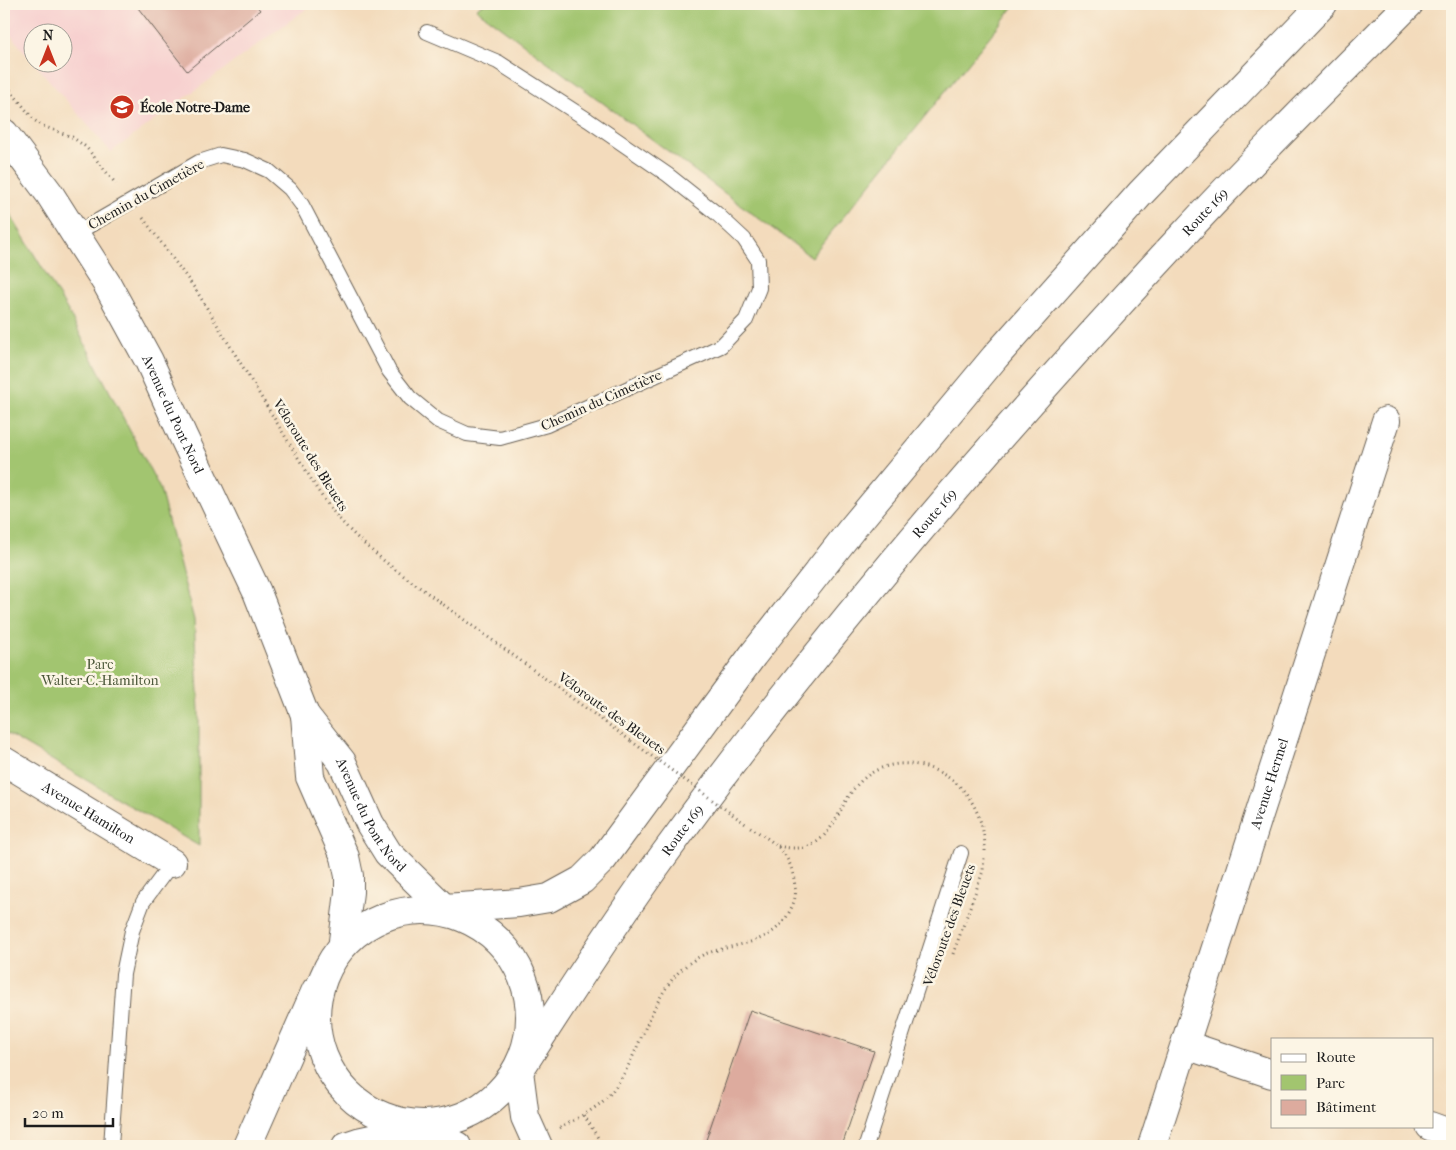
<svg xmlns="http://www.w3.org/2000/svg" width="1456" height="1150" viewBox="0 0 1456 1150" font-family="'IM FELL French Canon',serif">
  <style>
    .built { fill: #f7d0cf }
    .green { fill: #a2c56f; stroke: #5f7046 }
    .building { fill: #ddab9e }
    .lines { fill: none; stroke-linecap: round; stroke-linejoin: round }
    .service-casing { stroke: #675f54; stroke-width: 16 }
    .minor-casing { stroke: #675f54; stroke-width: 30 }
    .tertiary-casing { stroke: #675f54; stroke-width: 30 }
    .primary-casing { stroke: #675f54; stroke-width: 30 }
    .path { stroke: #675f54; stroke-width: 3; stroke-dasharray: 1 4; stroke-linecap: butt }
    .service { stroke: #fff; stroke-width: 14 }
    .minor { stroke: #fff; stroke-width: 28 }
    .tertiary { stroke: #fff; stroke-width: 28 }
    .primary { stroke: #fff; stroke-width: 28 }
    .path-bridge { stroke: #675f54; stroke-width: 3; stroke-dasharray: 1 4; stroke-linecap: butt }
    .labels { text-anchor: middle; stroke-width: 5; stroke-linejoin: round; paint-order: stroke }
    .poi-label { font-size: 14px; font-weight: bold; fill: #1c1c1c; stroke: #fcf5e5; text-anchor: start }
    .street-label { font-size: 14px; fill: #1c1c1c; stroke: #fcf5e5 }
    .park-label { font-size: 14px; fill: #4b5739; stroke: #fcf5e5 }
  </style>
  <rect width="100%" height="100%" fill="#fcf5e5"/>
  <filter id="ink" filterUnits="userSpaceOnUse"><feTurbulence type="fractalNoise" baseFrequency=".02" numOctaves="2"/><feDisplacementMap in="SourceGraphic" scale="10" xChannelSelector="R" yChannelSelector="G"/><feConvolveMatrix kernelMatrix="1 2 1 2 8 2 1 2 1" color-interpolation-filters="sRGB"/></filter>
  <filter id="wash" filterUnits="userSpaceOnUse"><feTurbulence type="fractalNoise" baseFrequency=".0096" numOctaves="4" result="noise"/><feDisplacementMap in="SourceGraphic" scale="20" xChannelSelector="R" yChannelSelector="G"/><feGaussianBlur stdDeviation="1.12" result="paint"/><feColorMatrix in="noise" values="0 0 0 0 0 0 0 0 0 0 0 0 0 0 0 0 0 1.4 0 .05"/><feComposite in="paint" operator="in"/></filter>
  <g filter="url(#wash)">
    <rect width="100%" height="100%" fill="#f3dbbc"/>
    <path class="built" d="M 4,4 L 313,4 L 111,152 L 34,63 L 62,62 L 62,32 L 32,32 L 32,61 L 4,27 Z"/>
    <path class="green" d="M 482,4 L 1016,4 L 811,257 L 476,9 Z
      M 4,204 L 68,311 L 160,489 L 194,620 L 199,710 L 199,846 L 4,732 Z"/>
    <g id="blocks">
      <path class="building" d="M 135,4 L 255,4 L 260,10 L 187,71 Z
        M 750,1010 L 874,1051 L 842,1146 L 704,1146 Z"/>
    </g>
  </g>
  <g filter="url(#ink)">
    <use href="#blocks" fill-opacity="0" stroke="#675f54" stroke-width="1"/>
    <g class="lines">
      <defs>
        <path id="service" d="M 75,234 L 199,162 L 221,155 L 245,160 L 269,171 L 290,189 L 302,205 L 389,371 L 410,398 L 438,421 L 467,434 L 500,438 L 547,425 L 721,346 L 746,320 L 759,288 L 758,260 L 744,239 L 716,213 L 668,175 L 588,120 L 498,62 L 427,32
          M 111,1146 L 123,974 L 132,931 L 143,902 L 172,863
          M 866,1146 L 961,853"/>
        <g id="minor">
          <path id="s1" d="M 4,761 L 172,863"/>
          <path d="M 1186,1045 L 1272,1074"/>
          <path d="M 1430,1126 L 1452,1134"/>
          <path id="s2" d="M 1152,1146 L 1386,421"/>
        </g>
        <g id="tertiary">
          <path id="s3" d="M 4,133 L 49,193 L 75,234 L 107,284 L 149,361 L 183,436 L 257,592 L 305,715 L 342,762 L 370,824 L 388,853 L 444,908"/>
          <path d="M 305,715 L 310,777 L 345,857 L 349,876 L 349,892 L 343,941"/>
          <path d="M 519,1071 L 525,1117 L 538,1146"/>
          <path d="M 421,1128 L 457,1146"/>
        </g>
        <g id="primary">
          <path d="M 444,908 L 519,903 L 549,898 L 582,880 L 603,859 L 753,655 L 851,530 L 995,357 L 1140,194 L 1323,4"/>
          <circle cx="423" cy="1017" r="107"/>
          <path id="s4" d="M 519,1071 C 565,999 612,926 663,856 C 822,637 999,432 1184,234 C 1257,155 1334,80 1409,4"/>
          <path d="M 247,1146 L 316,990"/>
          <path d="M 346,1146 L 358,1142 L 412,1130"/>
        </g>
      </defs>
      <use href="#service" class="service-casing"/>
      <use href="#minor" class="minor-casing"/>
      <use href="#tertiary" class="tertiary-casing"/>
      <use href="#primary" class="primary-casing"/>
      <path class="path" d="M 4,82 L 34,120 L 43,126 L 72,137 L 86,147 L 116,184
        M 143,218 L 196,290 L 319,492 C 342,526 362,543 393,568 L 631,741
        M 778,846 C 792,849 807,850 818,841 C 838,826 842,799 860,782 C 887,755 929,760 957,784 C 975,799 986,829 985,852
        M 953,954 L 983,871 L 984,858
        M 584,1115 L 603,1146
        M 560,1128 C 575,1119 599,1108 610,1094 C 639,1059 646,1009 676,975 C 684,966 699,955 711,952 C 739,943 770,944 787,916 C 792,908 797,897 795,887 C 791,850 776,844 747,825"/>
      <use href="#service" class="service"/>
      <use href="#minor" class="minor"/>
      <use href="#tertiary" class="tertiary"/>
      <use href="#primary" class="primary"/>
      <path class="path-bridge" d="M 631,741 L 747,825"/>
    </g>
  </g>
  <defs>
    <symbol id="school-disc" viewBox="-11 -11 22 22"><circle r="9.5" fill="#c8321e" stroke="#fcf5e5"/><path d="M0-5L7-2L0 1L-7-2ZM-4 1L0 2.5L4 1V4Q0 6-4 4Z" fill="#fff"/></symbol>
  </defs>
  <g fill-rule="evenodd">
    <use href="#school-disc" x="108" y="93" width="28" height="28"/>
  </g>
  <g class="labels">
    <g class="poi-label">
      <text x="140" y="112">École Notre-Dame</text>
    </g>
    <g class="street-label">
      <text transform="translate(146 194) rotate(-29)" y="5">Chemin du Cimetière</text>
      <text dy="5" stroke="none"><textPath href="#s4" startOffset="1101">Route 169</textPath></text>
      <text transform="translate(601 400) rotate(-24)" y="5">Chemin du Cimetière</text>
      <text dy="5" stroke="none"><textPath href="#s3" startOffset="329">Avenue du Pont Nord</textPath></text>
      <text transform="translate(311 455) rotate(58)" y="5">Véloroute des Bleuets</text>
      <text dy="5" stroke="none"><textPath href="#s4" startOffset="696">Route 169</textPath></text>
      <text transform="translate(612 713) rotate(36)" y="5">Véloroute des Bleuets</text>
      <text dy="5" stroke="none"><textPath href="#s2" startOffset="381">Avenue Hermel</textPath></text>
      <text dy="5" stroke="none"><textPath href="#s1" startOffset="99">Avenue Hamilton</textPath></text>
      <text dy="5" stroke="none"><textPath href="#s3" startOffset="778">Avenue du Pont Nord</textPath></text>
      <text dy="5" stroke="none"><textPath href="#s4" startOffset="291">Route 169</textPath></text>
      <text transform="translate(949 925) rotate(-70)" y="5">Véloroute des Bleuets</text>
    </g>
    <g class="park-label">
      <text x="100" y="669">Parc<tspan x="100" dy="16">Walter-C.-Hamilton</tspan></text>
    </g>
  </g>
  <rect width="1456" height="1150" fill="none" stroke="#fcf5e5" stroke-width="20"/>
  <rect x="1271" y="1038" width="162" height="90" fill="#fcf5e5" stroke="#a29e95"/>
  <rect x="1281" y="1054" width="25" height="8" fill="#ffffff" stroke="#a29e95"/>
  <text x="1316" y="1062" font-size="15" fill="#1c1c1c">Route</text>
  <rect x="1281" y="1075" width="25" height="15" fill="#a2c56f" stroke="#a29e95"/>
  <text x="1316" y="1088" font-size="15" fill="#1c1c1c">Parc</text>
  <rect x="1281" y="1100" width="25" height="15" fill="#ddab9e" stroke="#a29e95"/>
  <text x="1316" y="1112" font-size="15" fill="#1c1c1c">Bâtiment</text>
  <g transform="translate(48 48)"><circle r="24" fill="#fcf5e5" stroke="#a29e95"/>
  <path d="M0-4L9 19L0 12L-9 19Z" fill="#c8321e"/>
  <text y="-8" font-size="14" font-weight="bold" text-anchor="middle" fill="#1c1c1c">N</text>
  </g>
  <path d="M25 1118v8h88v-8" fill="none" stroke="#1c1c1c" stroke-width="2.5"/>
  <text x="32" y="1118" font-size="15" fill="#1c1c1c" stroke="#fcf5e5" stroke-width="4" paint-order="stroke">20 m</text>
</svg>
